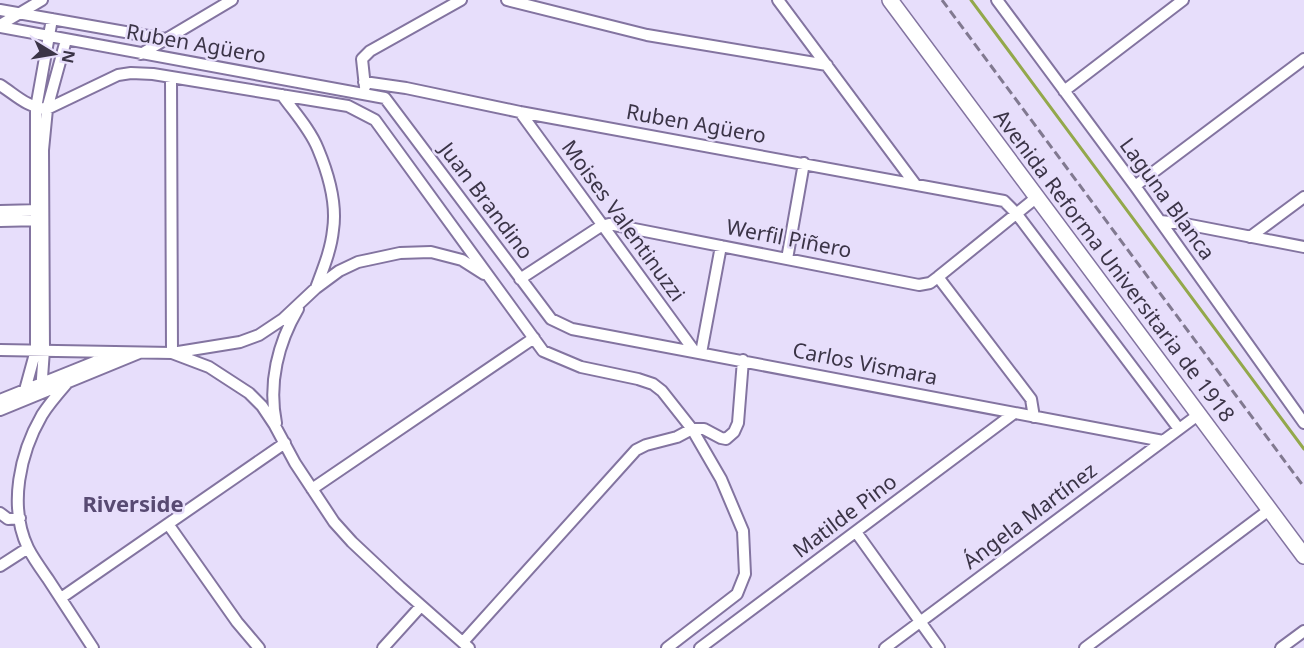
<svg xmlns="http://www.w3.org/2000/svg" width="1304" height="648" viewBox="0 0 1304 648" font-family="'Noto Sans',sans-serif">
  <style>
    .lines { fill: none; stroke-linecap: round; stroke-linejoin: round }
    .stream { stroke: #93a84b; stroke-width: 3 }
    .street-casing { stroke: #8374a0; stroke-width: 14 }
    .secondary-casing { stroke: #8374a0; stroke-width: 18 }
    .street { stroke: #fff; stroke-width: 10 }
    .secondary { stroke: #fff; stroke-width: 15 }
    .rail { stroke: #817990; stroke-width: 3; stroke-dasharray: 9 4.5; stroke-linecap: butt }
    .labels { text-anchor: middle; stroke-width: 5; stroke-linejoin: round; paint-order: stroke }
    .street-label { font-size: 21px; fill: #3b3447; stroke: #e7defb }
    .neighbourhood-label { font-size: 22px; font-weight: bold; fill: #584a72; stroke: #e7defb }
  </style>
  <rect width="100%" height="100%" fill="#e7defb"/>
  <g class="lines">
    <path class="stream" d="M 971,0 L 1304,449"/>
    <defs>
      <path id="street" d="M 507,0 L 647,35 L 827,65
        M 778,0 L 915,184
        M 997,0 L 1135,186 L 1304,423
        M 0,10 L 165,39
        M 0,25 L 42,0
        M 0,27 L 385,98 L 551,319 L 572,329 L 1163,441
        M 141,54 L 232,0
        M 171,77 L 172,353 L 209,367 L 249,393 L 262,406 L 274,424 L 295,463 L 334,522 L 352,542 L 400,587 L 469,648
        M 364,82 L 406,88 L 520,112 L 1004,201 L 1016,213 L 1179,429
        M 0,85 C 16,95 26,107 47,109 L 118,75 L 131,73 L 153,74 L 348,106 L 375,120 L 543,351 L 581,367 L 638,379 L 653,384 L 662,391 L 692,429 L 721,479 L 743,531 L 745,574 L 737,594 L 667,648
        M 365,87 L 362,59 L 370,51 L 461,0
        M 1064,91 L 1183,0
        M 282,95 C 294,112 310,129 318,149 C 328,173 337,204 333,230 C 331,250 323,269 316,288
        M 520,112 L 695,352
        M 1135,186 L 1304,59
        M 0,211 L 40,210
        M 0,221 L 42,220
        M 1160,221 L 1180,223 L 1304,247
        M 1250,237 L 1304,197
        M 787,259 L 804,163
        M 938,277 L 1031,399 L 1034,417
        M 520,279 L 601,226 L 609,224 L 919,285 L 930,283 L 938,277 L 1037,197
        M 0,350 L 172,353 L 240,342 L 259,335 L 283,319 L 316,288 L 339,271 L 358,262 L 400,253 L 431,252 L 462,260 L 484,274
        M 701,353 L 721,246
        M 79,369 C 67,384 52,399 42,415 C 20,453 8,506 28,548 C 33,558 41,569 48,579 C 63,602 78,625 93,648
        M 41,392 L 44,350 L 43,150 L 47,109 L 66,40
        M 25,399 L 25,390 L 36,350 L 36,108 L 52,19
        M 0,400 L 117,353
        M 0,410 L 139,353
        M 276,423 C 268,383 278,343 298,309
        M 312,489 L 534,338
        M 0,513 L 8,519 L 20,518
        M 168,524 L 237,622 L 259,648
        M 856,532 L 939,648
        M 0,566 L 28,548
        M 61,598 L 285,443
        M 463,642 L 636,450 L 646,445 L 677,437 L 692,429 L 704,429 L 721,438 L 726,439 L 734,432 L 738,423 L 743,360
        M 383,648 L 421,606
        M 700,648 L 1013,414
        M 885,648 L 1198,415
        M 1085,648 L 1269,510
        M 1281,648 L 1304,631"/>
      <path id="secondary" d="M 890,0 L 1304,556"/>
    </defs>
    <use href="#street" class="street-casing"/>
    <use href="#secondary" class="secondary-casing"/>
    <use href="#street" class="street"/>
    <use href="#secondary" class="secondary"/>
    <path class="rail" d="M 942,0 L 1304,487"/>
  </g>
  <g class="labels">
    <g class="street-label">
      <text transform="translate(196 44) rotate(10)" y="7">Ruben Agüero</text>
      <text transform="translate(696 124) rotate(10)" y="7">Ruben Agüero</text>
      <text transform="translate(1167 199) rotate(54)" y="7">Laguna Blanca</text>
      <text transform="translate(486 201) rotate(53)" y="7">Juan Brandino</text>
      <text transform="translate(623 221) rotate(54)" y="7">Moises Valentinuzzi</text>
      <text transform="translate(789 239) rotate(11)" y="7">Werfil Piñero</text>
      <text transform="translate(1114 266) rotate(53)" y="7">Avenida Reforma Universitaria de 1918</text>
      <text transform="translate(865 364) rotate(11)" y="7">Carlos Vismara</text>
      <text transform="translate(845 516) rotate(-37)" y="7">Matilde Pino</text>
      <text transform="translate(1030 516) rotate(-37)" y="7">Ángela Martínez</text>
    </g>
    <g class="neighbourhood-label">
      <text x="133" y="512">Riverside</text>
    </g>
  </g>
  <g transform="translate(54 54) rotate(101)" stroke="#e7defb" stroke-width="4.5" paint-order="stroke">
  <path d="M0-4.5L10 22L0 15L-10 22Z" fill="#3b3447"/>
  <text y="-9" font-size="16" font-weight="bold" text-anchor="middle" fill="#3b3447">N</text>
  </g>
</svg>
